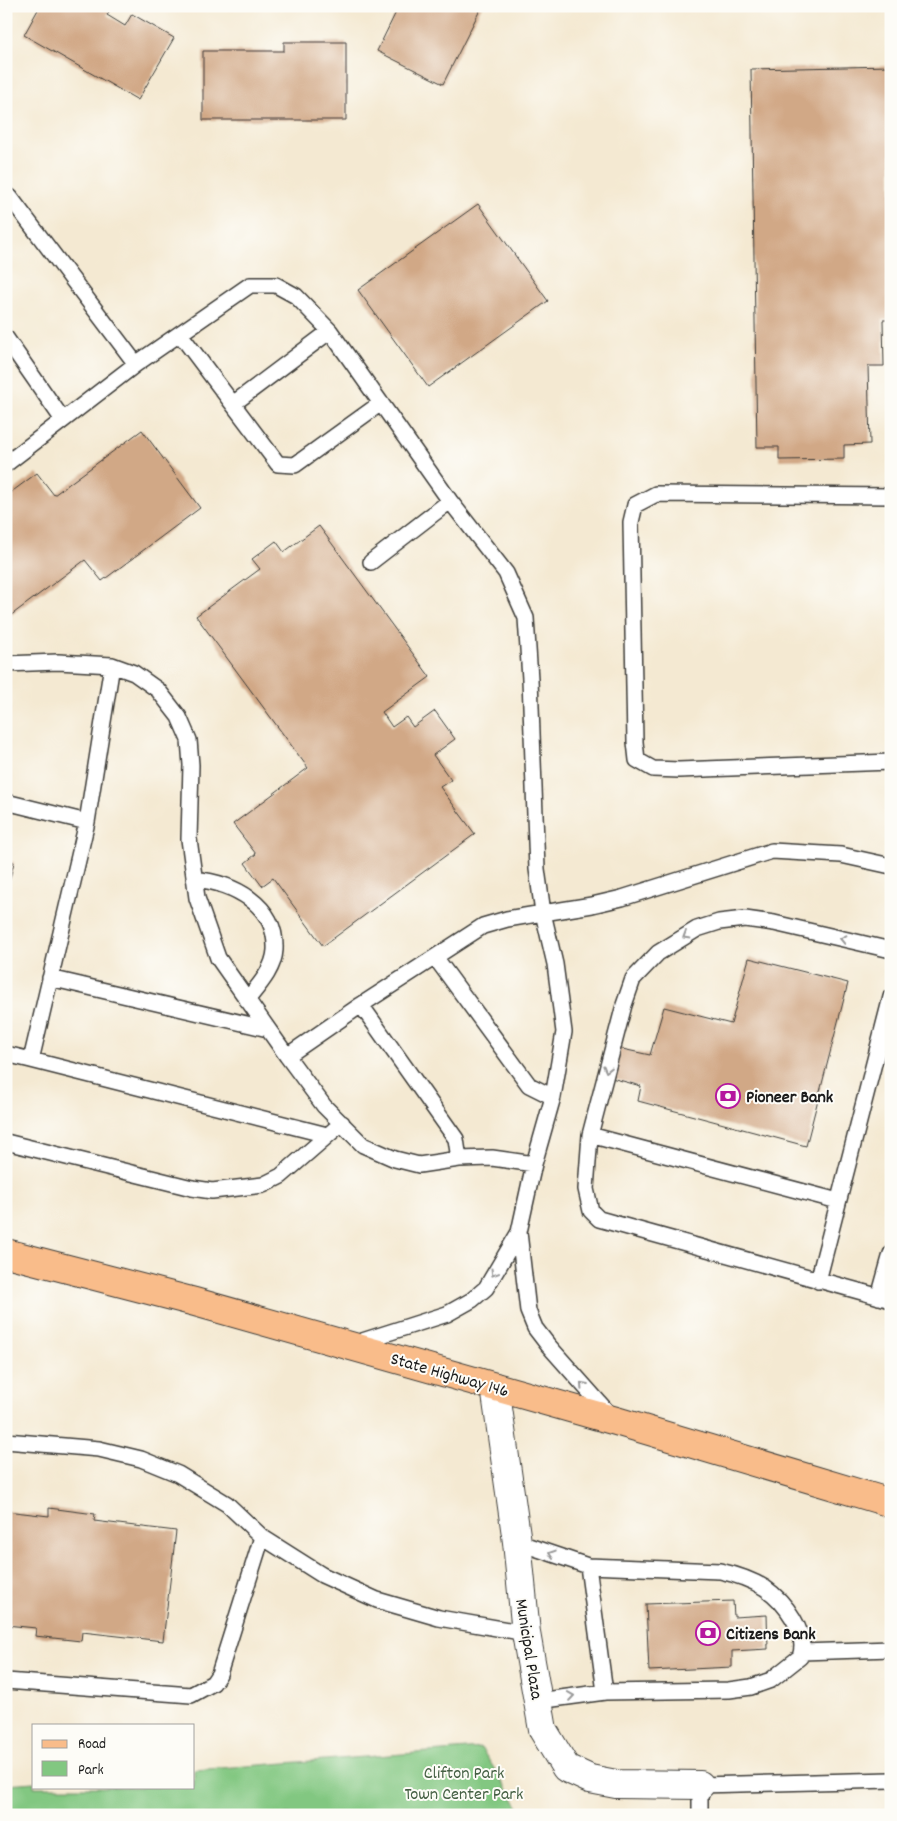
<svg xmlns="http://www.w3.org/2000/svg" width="897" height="1821" viewBox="0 0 897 1821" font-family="Dekko,sans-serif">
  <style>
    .green { fill: #82c781; stroke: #4f724e }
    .building { fill: #d1a886 }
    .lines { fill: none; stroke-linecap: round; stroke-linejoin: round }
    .lane-casing { stroke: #3c3b37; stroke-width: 18 }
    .street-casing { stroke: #3c3b37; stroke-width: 30 }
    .primary-casing { stroke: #3c3b37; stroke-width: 30 }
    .lane { stroke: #fff; stroke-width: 15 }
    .street { stroke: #fff; stroke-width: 28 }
    .primary { stroke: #f9bc8a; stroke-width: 28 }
    .oneway { stroke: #999 }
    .labels { text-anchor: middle; stroke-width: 4; stroke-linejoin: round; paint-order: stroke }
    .poi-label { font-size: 18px; font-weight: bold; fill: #1c1c1c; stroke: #fdfcf7; text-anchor: start }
    .street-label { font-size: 18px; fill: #1c1c1c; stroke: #fdfcf7 }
    .park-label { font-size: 18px; fill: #456044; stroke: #fdfcf7 }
  </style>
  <rect width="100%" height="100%" fill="#fdfcf7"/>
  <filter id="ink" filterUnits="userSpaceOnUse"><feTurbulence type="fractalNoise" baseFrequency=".02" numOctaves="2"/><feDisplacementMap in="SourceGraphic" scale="10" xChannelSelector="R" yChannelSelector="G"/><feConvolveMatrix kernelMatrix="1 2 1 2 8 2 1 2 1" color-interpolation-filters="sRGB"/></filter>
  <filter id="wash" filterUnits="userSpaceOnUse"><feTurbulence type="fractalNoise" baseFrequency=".0096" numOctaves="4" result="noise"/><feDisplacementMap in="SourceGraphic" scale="20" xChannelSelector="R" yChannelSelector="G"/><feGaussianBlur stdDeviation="1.12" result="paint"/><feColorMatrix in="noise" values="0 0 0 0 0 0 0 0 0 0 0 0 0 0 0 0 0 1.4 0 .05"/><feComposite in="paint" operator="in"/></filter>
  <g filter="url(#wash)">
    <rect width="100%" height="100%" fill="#f4e9d2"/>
    <path class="green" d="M 481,1748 L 524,1815 L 6,1815 L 6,1784 L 34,1782 L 34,1787 L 194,1787 L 194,1770 Z"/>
    <g id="blocks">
      <path class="building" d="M 40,6 L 112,6 L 107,15 L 125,26 L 132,14 L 174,38 L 138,100 L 24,35 Z
        M 399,6 L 482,6 L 443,84 L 377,51 Z
        M 284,42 L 346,42 L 346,120 L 203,120 L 203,51 L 284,51 Z
        M 891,66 L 891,320 L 883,320 L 884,366 L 868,366 L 870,444 L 844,445 L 844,459 L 779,460 L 779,447 L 757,447 L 751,69 Z
        M 478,204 L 548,301 L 428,387 L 358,290 Z
        M 142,430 L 200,508 L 102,581 L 85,560 L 6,619 L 6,496 L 37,473 L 54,495 Z
        M 319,526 L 430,677 L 382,712 L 392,727 L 406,717 L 413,727 L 435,711 L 455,739 L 433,755 L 451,780 L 440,787 L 475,834 L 323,946 L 273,878 L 262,886 L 245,863 L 256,854 L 233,824 L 308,768 L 196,616 L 260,569 L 252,559 L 276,541 L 284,552 Z
        M 6,860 L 14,862 L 7,890 L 6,890 Z
        M 749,958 L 848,983 L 806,1146 L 638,1101 L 641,1086 L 604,1076 L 613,1047 L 650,1055 L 664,1007 L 731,1024 Z
        M 49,1508 L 95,1514 L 94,1521 L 176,1531 L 163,1641 L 82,1632 L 81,1641 L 35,1636 L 36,1628 L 6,1625 L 6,1511 L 49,1516 Z
        M 733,1601 L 734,1617 L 767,1615 L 768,1649 L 732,1651 L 732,1667 L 649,1671 L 646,1604 Z"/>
    </g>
  </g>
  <g filter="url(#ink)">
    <use href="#blocks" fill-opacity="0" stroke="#3c3b37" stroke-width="1"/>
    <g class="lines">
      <defs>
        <path id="lane" d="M 6,196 L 10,197 L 136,364
          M 180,334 L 278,464 L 295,465 L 381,403
          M 6,338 L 63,420
          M 233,404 L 330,331
          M 6,464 L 136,364 L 250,285 L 276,285 L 296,296 L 330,331 L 450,501 L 506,573 L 526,618 L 530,679 L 537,869 L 543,913 L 507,919 L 483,926 L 361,1005 L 287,1056
          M 891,496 L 656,494 L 635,505 L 631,522 L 635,742 L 637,760 L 653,769 L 679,770 L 891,762
          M 371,562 L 450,501
          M 6,664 L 58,662 L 112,665 L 134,673 L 158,690 L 179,717 L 189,740 L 191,765 L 189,839 L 197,898 L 218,958 L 287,1056 L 324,1106 L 363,1145 L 395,1159 L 419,1165 L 459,1159 L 492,1158 L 534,1164
          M 6,802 L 87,822 L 31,1060 L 6,1054
          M 87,822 L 112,665
          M 194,879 C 233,883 277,904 275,950 C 274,969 259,985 247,1000
          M 891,950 L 774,923 L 745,919 L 719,922 L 697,929 L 658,953 L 633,979 L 624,1005 L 590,1135 L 586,1189 L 591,1211 L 599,1219 L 891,1300
          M 435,957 L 529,1085 L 553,1097
          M 50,978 L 268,1029
          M 361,1005 L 456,1139 L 459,1159
          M 31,1060 L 327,1135
          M 590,1135 L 838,1201
          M 6,1142 L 192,1188 L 212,1191 L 263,1185 L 281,1176 L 342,1123
          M 519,1232 L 528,1311 L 535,1328 L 548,1345 L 611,1416
          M 818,1281 L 891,997
          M 879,1297 L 891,1254
          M 353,1344 L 447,1314 L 472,1300 L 486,1288 L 519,1232 L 534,1164 L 553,1097 L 564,1032 L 555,964 L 543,913 L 592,905 L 622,898 L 772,851 L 841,855 L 891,866
          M 6,1441 L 99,1449 L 141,1459 L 178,1474 L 227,1504 L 262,1537 L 219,1674 L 213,1683 L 191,1695 L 6,1681
          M 262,1537 L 322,1575 L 377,1600 L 439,1618 L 526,1633
          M 517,1542 L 588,1566 L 720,1571 C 734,1574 752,1580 765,1588 C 784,1601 809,1633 800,1657 L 771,1680 L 751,1687 L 729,1690 L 605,1692 L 538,1701
          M 588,1566 L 605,1692
          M 802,1652 L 891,1649
          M 700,1815 L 700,1785 L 891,1780"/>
        <path id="street" d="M 495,1387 L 517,1542 L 526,1633 L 543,1730 L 566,1768 L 590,1779 L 616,1784 L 700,1785"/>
        <path id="primary" d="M 6,1253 L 195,1302 L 616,1421 L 891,1503"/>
      </defs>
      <use href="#lane" class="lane-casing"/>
      <use href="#street" class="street-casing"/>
      <use href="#primary" class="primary-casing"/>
      <use href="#lane" class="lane"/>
      <use href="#street" class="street"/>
      <use href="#primary" class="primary"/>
    </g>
    <defs><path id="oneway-chevron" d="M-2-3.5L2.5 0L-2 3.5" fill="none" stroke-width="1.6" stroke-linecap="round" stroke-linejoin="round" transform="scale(1.25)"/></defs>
    <g class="oneway">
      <use href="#oneway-chevron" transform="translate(686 936) rotate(149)"/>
      <use href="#oneway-chevron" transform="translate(843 939) rotate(-167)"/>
      <use href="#oneway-chevron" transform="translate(607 1069) rotate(104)"/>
      <use href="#oneway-chevron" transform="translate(494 1273) rotate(121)"/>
      <use href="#oneway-chevron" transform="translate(583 1385) rotate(-132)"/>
      <use href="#oneway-chevron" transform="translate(552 1554) rotate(-162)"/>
      <use href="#oneway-chevron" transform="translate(571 1696) rotate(-8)"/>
    </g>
  </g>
  <defs>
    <symbol id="bank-ring" viewBox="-11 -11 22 22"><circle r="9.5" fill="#fdfcf7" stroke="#b5179e" stroke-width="1.5"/><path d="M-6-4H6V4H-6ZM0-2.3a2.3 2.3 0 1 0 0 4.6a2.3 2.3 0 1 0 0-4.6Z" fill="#b5179e"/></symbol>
  </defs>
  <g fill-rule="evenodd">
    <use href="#bank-ring" x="714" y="1082" width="28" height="28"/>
    <use href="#bank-ring" x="694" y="1619" width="28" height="28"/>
  </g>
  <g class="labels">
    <g class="poi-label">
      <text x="746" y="1102">Pioneer Bank</text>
      <text x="726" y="1639">Citizens Bank</text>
    </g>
    <g class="street-label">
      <text transform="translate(450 1374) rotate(16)" y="6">State Highway 146</text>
      <text transform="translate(530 1649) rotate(81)" y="6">Municipal Plaza</text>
    </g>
    <g class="park-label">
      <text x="464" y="1778">Clifton Park<tspan x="464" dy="21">Town Center Park</tspan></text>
    </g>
  </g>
  <rect width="897" height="1821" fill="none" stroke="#fdfcf7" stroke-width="25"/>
  <rect x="32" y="1724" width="162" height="65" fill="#fdfcf7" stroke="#a3a29f"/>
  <rect x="42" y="1740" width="25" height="8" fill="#f9bc8a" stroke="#a3a29f"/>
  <text x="78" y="1748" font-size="15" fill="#1c1c1c">Road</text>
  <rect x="42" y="1761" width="25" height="15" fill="#82c781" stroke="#a3a29f"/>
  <text x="78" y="1774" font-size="15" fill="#1c1c1c">Park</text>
</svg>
